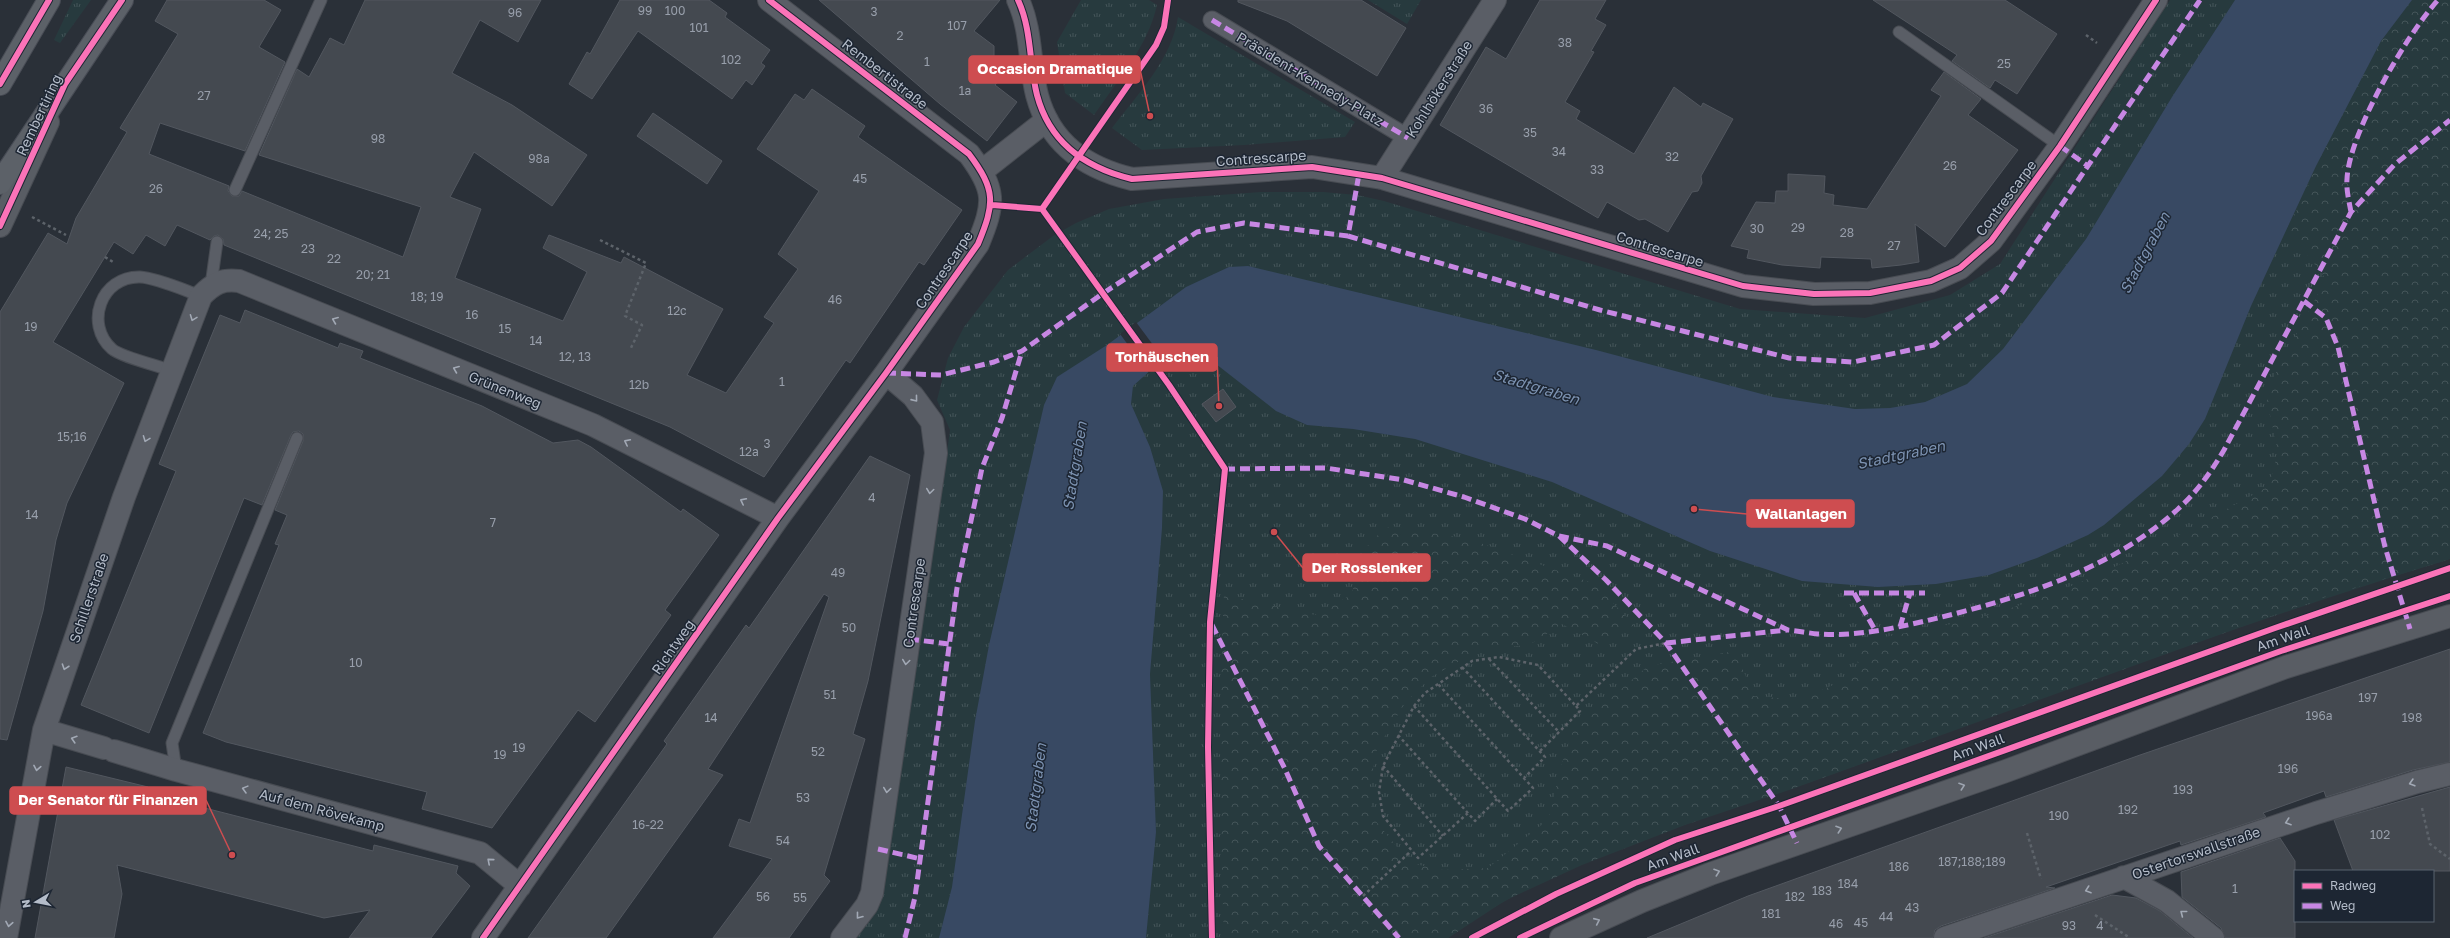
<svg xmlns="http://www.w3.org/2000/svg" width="2450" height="938" viewBox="0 0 2450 938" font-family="'Golos Text',sans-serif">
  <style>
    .grass { fill: url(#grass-tufts) }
    .forest { fill: url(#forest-crowns) }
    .water { fill: #384963 }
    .pier { fill: #2a3038 }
    .building { fill: #444950; stroke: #52575f }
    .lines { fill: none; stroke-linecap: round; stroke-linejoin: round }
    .service-casing { stroke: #484c53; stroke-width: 13 }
    .pedestrian-casing { stroke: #484c53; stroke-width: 19 }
    .minor-casing { stroke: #484c53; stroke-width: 24 }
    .secondary-casing { stroke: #484c53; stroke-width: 24 }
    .primary-casing { stroke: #484c55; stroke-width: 24 }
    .path { stroke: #5d636a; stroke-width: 2.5; stroke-dasharray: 3 3; stroke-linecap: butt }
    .service { stroke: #5a5e66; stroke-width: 11 }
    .pedestrian { stroke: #5a5e66; stroke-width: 17 }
    .minor { stroke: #5a5e66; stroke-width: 22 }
    .secondary { stroke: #595d64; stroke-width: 22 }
    .primary { stroke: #5c6168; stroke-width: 22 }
    .quiet { stroke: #c787e3; stroke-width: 5; stroke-dasharray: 10 5; stroke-linecap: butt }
    .cycleway-casing { stroke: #1d2633; stroke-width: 8 }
    .cycleway { stroke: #fb73b8; stroke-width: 6 }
    .oneway { stroke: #a2a9b5 }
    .oneway2 { stroke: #9da4b0 }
    .labels { text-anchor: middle; stroke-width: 3; stroke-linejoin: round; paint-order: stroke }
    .number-label { font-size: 12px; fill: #989fab }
    .street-label { font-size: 14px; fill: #b4bcc9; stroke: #1d2633 }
    .water-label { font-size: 15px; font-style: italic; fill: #7c92b1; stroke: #1d2633 }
    .leader { fill: none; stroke: #ce4d50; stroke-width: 1.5 }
    .callout-dot { fill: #ce4d50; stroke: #1d2633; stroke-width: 1.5 }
    .callout { fill: #ce4d50; stroke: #ce4d50; stroke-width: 1.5 }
    .callout-label { font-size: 15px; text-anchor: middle; font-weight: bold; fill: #fff }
  </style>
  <defs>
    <pattern id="grass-tufts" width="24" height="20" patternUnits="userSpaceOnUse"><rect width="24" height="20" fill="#273a3e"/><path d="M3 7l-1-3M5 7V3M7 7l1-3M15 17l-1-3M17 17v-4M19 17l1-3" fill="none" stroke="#445559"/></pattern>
    <pattern id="forest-crowns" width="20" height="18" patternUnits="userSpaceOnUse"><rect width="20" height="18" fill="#273a3e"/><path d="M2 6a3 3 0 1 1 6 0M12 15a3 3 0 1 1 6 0" fill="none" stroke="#445559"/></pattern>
  </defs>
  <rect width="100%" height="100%" fill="#2a3038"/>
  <path class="grass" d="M 73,0 L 91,0 L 60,43 L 54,40 Z
    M 1081,0 L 1149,0 L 1157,5 C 1148,46 1118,80 1094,115 L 1065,93 L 1057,42 Z
    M 1368,0 L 1421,0 L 1407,24 Z
    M 2170,0 L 2450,0 L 2450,559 C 2246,622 2044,696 1844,770 C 1731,811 1613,843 1507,900 C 1486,911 1467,925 1448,938 L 854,938 L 878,906 L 946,460 L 950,430 L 937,400 L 948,358 L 964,327 L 1008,270 L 1053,236 L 1076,223 L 1109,209 L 1164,199 L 1261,192 L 1323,192 L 1357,195 L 1384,201 L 1740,309 L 1865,318 L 1950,295 L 2000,264 Z
    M 1178,17 L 1355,122 L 1345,137 L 1244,145 L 1142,150 L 1112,128 C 1137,95 1172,59 1178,17 Z"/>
  <path class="forest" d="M 2412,0 L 2450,0 L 2450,559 L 2316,600 L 1792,789 L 1685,825 L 1582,865 L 1506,900 L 1448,938 L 1224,938 C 1220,823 1218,709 1224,595 L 1315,615 L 1351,595 L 1369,542 L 1390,526 L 1469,539 L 1595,584 L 1634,625 L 1604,647 L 1562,624 L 1529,645 L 1481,649 L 1431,677 L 1405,703 L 1377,749 L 1369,789 L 1374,819 L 1410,863 L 1443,870 L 1488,868 L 1549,819 L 1560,769 L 1573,731 L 1648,666 L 1735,651 L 1754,696 L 1800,700 L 1855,675 L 1862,641 C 1912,632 1962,624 2011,608 C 2102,579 2185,532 2269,486 L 2278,452 L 2267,401 L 2271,382 L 2326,279 L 2288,230 L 2316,166 L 2381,41 Z"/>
  <path class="water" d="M 2235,0 L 2412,0 L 2381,41 L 2316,166 L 2251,306 L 2205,419 L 2189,444 L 2162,476 L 2104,525 L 2088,535 L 2037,558 L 1989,575 L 1936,584 L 1878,587 L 1802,581 L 1710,551 L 1552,482 L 1415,439 L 1353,429 L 1307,425 L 1276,411 L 1216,364 L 1191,353 L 1178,352 L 1163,359 L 1133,386 L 1131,404 L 1150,447 L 1163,491 L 1162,528 L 1150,674 L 1156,832 L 1146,938 L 939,938 L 952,887 L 975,721 L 989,645 L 1044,405 L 1057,377 L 1107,345 L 1186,287 L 1229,267 L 1248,266 L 1596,350 L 1773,397 L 1855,409 L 1890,408 L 1925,402 L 1967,384 L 2003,349 L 2086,239 L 2172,97 Z"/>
  <path class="pier" d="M 1136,322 L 1165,361 L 1149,373 L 1120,334 Z"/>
  <path class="building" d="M 167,0 L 264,0 L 281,10 L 259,47 L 285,62 L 245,151 L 160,123 L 149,154 L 229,186 L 228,191 L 232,196 L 239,196 L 242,191 L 403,257 L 421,207 L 259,155 L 297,69 L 309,77 L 330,38 L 344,45 L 365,0 L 541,0 L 518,42 L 480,20 L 452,73 L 512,105 L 587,155 L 552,206 L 474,152 L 450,197 L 481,209 L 455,278 L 563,321 L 587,272 L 543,248 L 549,235 L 621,263 L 624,257 L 723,309 L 687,375 L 726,393 L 774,323 L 764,317 L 798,269 L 778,254 L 819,191 L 757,149 L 795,94 L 804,100 L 812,89 L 865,126 L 858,137 L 962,210 L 924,265 L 919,262 L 850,363 L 846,360 L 764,477 L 670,427 L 224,245 L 223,239 L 218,235 L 214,236 L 210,240 L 177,225 L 165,246 L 146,235 L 133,254 L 114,242 L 53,342 L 124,383 L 67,503 L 56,540 L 43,611 L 7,740 L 0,739 L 0,312 L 48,233 L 67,244 L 76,218 L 127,132 L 120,128 L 178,34 L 155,21 Z
    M 620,0 L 709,0 L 727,13 L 725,17 L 770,50 L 761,63 L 765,66 L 752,85 L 746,80 L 732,99 L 638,31 L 592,99 L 569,84 L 587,52 L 590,54 Z
    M 819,0 L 1000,0 L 974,31 L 994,46 L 994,58 L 989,64 L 1003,75 L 995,85 L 1017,102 L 987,141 L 940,104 Z
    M 1238,0 L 1361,0 L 1406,28 L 1377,76 L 1287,21 L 1238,2 Z
    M 1540,0 L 1606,0 L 1595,19 L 1606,25 L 1591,51 L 1594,52 L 1565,102 L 1580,111 L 1576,119 L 1634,154 L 1674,87 L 1701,107 L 1703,103 L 1733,119 L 1701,176 L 1702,183 L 1698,191 L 1692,192 L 1668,232 L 1645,219 L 1639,220 L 1607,202 L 1598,218 L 1440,125 L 1486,47 L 1506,59 Z
    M 1873,0 L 2005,0 L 2057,34 L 2017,94 L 1995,80 L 1990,88 L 1952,61 L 1957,55 Z
    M 1944,72 L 1981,99 L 1968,115 L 2018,150 L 1945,247 L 1915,224 L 1919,262 L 1901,265 L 1872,268 L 1871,259 L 1821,257 L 1820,268 L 1782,265 L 1747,258 L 1749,250 L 1731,246 L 1756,202 L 1775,203 L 1776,191 L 1788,191 L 1788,174 L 1825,176 L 1824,193 L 1834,195 L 1833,205 L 1867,209 L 1941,96 L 1931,90 Z
    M 653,113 L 722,161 L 707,184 L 637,136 Z
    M 245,310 L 338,348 L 340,343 L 363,351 L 360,358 L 482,406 L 553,443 L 578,440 L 591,447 L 681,512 L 683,509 L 719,535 L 665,610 L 671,615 L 595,722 L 578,710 L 492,828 L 422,809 L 427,792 L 226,742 L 203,733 L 279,545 L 275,544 L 287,515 L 275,510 L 303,441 L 303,434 L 299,431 L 293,432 L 291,435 L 262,505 L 244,498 L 149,733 L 81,705 L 176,471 L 159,464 L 220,315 L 240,323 Z
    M 1223,389 L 1236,407 L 1216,422 L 1202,404 Z
    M 870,456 L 910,475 L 868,681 L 853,734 L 865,739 L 824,875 L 830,881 L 789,938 L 713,938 L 772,859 L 729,846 L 739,819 L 750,823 L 829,597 L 824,594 L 708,769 L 723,775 L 606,938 L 528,938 L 667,744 L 664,741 L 746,625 L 749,628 Z
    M 2450,649 L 2450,762 L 2413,770 L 2326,797 L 2324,791 L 2263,813 L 2266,817 L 2181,845 L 2180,841 L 2046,887 L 2055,888 L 1941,926 L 1935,930 L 1933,938 L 1647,938 L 1748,896 L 2140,755 Z
    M 66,767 L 148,787 L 146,793 L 346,844 L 373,851 L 374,845 L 458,866 L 456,873 L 470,886 L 431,938 L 349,938 L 370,910 L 324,918 L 117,865 L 122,894 L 114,938 L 35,938 Z
    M 2450,787 L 2450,871 L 2353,871 L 2334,820 Z
    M 2280,838 L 2295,861 L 2295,938 L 2225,938 L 2221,928 L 2182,897 L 2181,872 Z
    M 2112,895 L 2136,898 L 2160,911 L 2193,938 L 1984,938 Z"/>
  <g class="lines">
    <defs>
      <path id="service" d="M 1899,32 L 2060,146
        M 235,190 L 321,0
        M 211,285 L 217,242
        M 172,371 C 160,366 121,357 112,349 C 84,324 101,276 140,277 C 157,278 184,290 201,296
        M 176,770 L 172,743 L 297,438"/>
      <path id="pedestrian" d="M 1212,20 L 1408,138"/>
      <path id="minor" d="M 1018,0 C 1032,30 1029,64 1037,95 C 1050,144 1086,168 1132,179 L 1312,167 L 1382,178 L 1743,286 L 1814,294 L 1870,293 L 1931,281 L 1960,268 L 1991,241 L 2060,146 L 2156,0
        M 982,171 L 1047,120
        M 1382,178 L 1495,0
        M 44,730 L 104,748
        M 114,751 L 176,770 L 480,853 L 520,886
        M 2124,877 L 2167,901 L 2213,938
        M 6,938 L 44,730 L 124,497 L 201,296 C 214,283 222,279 239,281 L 593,425 L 778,518
        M 483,938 L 778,518 L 886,373 L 978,244 C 995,203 996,190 969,154 L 769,0
        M 842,938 L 867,905 L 872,893 L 936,453 L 932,422 L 913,396 L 886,373
        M 1945,938 L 2316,813 L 2417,782 L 2450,774"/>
      <path id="secondary" d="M 0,226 L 48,122
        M 1561,938 L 1642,901 L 1710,874 L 2006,771 L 2286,667 L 2450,616"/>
      <path id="primary" d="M 0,84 L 49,0
        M 0,183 L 122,0"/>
    </defs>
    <use href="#service" class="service-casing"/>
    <use href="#pedestrian" class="pedestrian-casing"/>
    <use href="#minor" class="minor-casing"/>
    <use href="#secondary" class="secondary-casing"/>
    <use href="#primary" class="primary-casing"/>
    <path class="path" d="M 2086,35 L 2097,43
      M 32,217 L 66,235
      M 600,240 L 646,263 L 625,316 L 642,325 L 630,350
      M 105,257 L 113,262
      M 1489,659 L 1559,732
      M 1462,667 L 1545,757 L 1524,778
      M 1414,706 L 1508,811 L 1533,788 L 1438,684
      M 1398,735 L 1475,821 L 1497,799
      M 1540,751 L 1580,711 L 1576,706
      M 1383,766 L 1443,836
      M 2422,808 L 2430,844 L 2450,859
      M 1468,813 L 1418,858 L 1383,816 L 1379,792 L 1383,766 L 1414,706 L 1425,693 L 1472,661 L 1499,657 L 1538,665 L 1576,706 L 1636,649 L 1666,643
      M 2027,833 L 2041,879
      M 1363,896 L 1411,851
      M 2095,915 L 2130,938"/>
    <use href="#service" class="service"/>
    <use href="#pedestrian" class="pedestrian"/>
    <use href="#minor" class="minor"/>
    <use href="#secondary" class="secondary"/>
    <use href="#primary" class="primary"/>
    <path class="quiet" d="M 1212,20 L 1408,138
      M 2060,146 L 2088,166
      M 2351,212 C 2349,201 2346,189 2347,179 C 2349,133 2407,34 2438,0
      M 1348,236 L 1600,310 L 1789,358 L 1853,362 L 1934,345 L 2002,293 L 2200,0
      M 2304,301 L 2326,318 L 2338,347 L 2385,547 L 2410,629
      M 886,373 L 941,375 L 994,362 L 1022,351 L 1102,294 L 1197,232 L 1244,223 L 1348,236 L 1359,174
      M 1225,469 L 1326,468 L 1404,480 L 1464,497 L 1525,519 L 1559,536 L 1607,546 L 1788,630 C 1798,631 1808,633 1818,634 C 1858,637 1900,627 1938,618 C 2023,597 2112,569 2178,509 C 2197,492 2211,472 2224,450 L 2351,212 L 2394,165 L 2450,120
      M 1559,536 L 1606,580 L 1666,643 L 1779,806 L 1797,843
      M 1844,593 L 1925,593
      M 1854,593 L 1875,630
      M 1212,625 L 1285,769 L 1319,846 L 1399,938
      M 1900,627 L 1910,593
      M 909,639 L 949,644
      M 1666,643 L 1787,630
      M 878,849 L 921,859
      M 905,938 L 915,897 L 957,588 L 982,468 L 1002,418 L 1022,351"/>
    <defs>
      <path id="cycleway" d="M 1018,0 C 1032,30 1029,64 1037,95 C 1050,144 1086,168 1132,179 L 1312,167 L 1382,178 L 1743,286 L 1814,294 L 1870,293 L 1931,281 L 1960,268 L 1991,241 L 2060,146 L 2156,0
        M 0,84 L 49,0
        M 992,205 L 1042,209
        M 1042,209 L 1169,385 L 1225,469 L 1210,622 L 1208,747 L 1212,938
        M 1042,209 L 1156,45 L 1164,27 L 1168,0
        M 0,226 L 65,84 L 122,0
        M 483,938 L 778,518 L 886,373 L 978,244 C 995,203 996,190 969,154 L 769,0
        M 1472,938 L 1556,894 L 1675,840 L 1779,806 L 2275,628 L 2450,568
        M 1520,938 L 1635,883 L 1705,858 L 2281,651 L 2450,596"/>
    </defs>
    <use href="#cycleway" class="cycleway-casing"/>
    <use href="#cycleway" class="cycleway"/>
  </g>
  <defs><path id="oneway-chevron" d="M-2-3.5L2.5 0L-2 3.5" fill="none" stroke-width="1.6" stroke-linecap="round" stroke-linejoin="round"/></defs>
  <g class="oneway">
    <use href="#oneway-chevron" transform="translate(193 318) rotate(111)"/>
    <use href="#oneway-chevron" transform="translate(335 320) rotate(-158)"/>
    <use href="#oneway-chevron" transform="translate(456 369) rotate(-158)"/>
    <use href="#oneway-chevron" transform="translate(915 399) rotate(51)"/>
    <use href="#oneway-chevron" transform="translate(146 439) rotate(111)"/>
    <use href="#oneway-chevron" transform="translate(627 442) rotate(-153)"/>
    <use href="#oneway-chevron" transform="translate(930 491) rotate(98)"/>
    <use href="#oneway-chevron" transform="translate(743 501) rotate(-153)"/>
    <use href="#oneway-chevron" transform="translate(906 662) rotate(98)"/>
    <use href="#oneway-chevron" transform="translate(65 667) rotate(109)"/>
    <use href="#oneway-chevron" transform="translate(74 739) rotate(-163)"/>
    <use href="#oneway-chevron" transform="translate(37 768) rotate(100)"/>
    <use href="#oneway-chevron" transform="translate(2412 783) rotate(164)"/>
    <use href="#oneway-chevron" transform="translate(245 789) rotate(-165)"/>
    <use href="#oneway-chevron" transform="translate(887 790) rotate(98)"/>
    <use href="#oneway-chevron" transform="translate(2288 822) rotate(161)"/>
    <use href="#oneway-chevron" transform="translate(490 861) rotate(-139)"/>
    <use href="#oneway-chevron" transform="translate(2088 890) rotate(161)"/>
    <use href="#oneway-chevron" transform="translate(2183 913) rotate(-142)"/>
    <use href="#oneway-chevron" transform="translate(859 916) rotate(128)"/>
    <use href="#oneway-chevron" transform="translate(9 924) rotate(100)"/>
  </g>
  <g class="oneway2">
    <use href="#oneway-chevron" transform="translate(1962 786) rotate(-19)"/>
    <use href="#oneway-chevron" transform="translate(1839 829) rotate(-19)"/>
    <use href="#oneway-chevron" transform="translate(1717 872) rotate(-19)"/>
    <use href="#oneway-chevron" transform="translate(1597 921) rotate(-24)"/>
  </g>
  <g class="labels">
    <g class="number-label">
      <text x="645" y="15">99</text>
      <text x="675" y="15">100</text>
      <text x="874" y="16">3</text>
      <text x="515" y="17">96</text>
      <text x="957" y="30">107</text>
      <text x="699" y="32">101</text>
      <text x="900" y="40">2</text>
      <text x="1565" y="47">38</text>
      <text x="731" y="64">102</text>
      <text x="927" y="66">1</text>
      <text x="2004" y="68">25</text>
      <text x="965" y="95">1a</text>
      <text x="204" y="100">27</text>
      <text x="1486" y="113">36</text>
      <text x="1530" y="137">35</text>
      <text x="378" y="143">98</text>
      <text x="1559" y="156">34</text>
      <text x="1672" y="161">32</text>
      <text x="539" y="163">98a</text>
      <text x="1950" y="170">26</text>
      <text x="1597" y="174">33</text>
      <text x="860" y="183">45</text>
      <text x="156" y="193">26</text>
      <text x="1798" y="232">29</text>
      <text x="1757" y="233">30</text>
      <text x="1847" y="237">28</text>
      <text x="271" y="238">24; 25</text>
      <text x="1894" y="250">27</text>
      <text x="308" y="253">23</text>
      <text x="334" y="263">22</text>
      <text x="373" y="279">20; 21</text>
      <text x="427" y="301">18; 19</text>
      <text x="835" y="304">46</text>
      <text x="677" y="315">12c</text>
      <text x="472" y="319">16</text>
      <text x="31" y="331">19</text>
      <text x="505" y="333">15</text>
      <text x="536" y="345">14</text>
      <text x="575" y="361">12, 13</text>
      <text x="782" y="386">1</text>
      <text x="639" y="389">12b</text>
      <text x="72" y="441">15;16</text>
      <text x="767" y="448">3</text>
      <text x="749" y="456">12a</text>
      <text x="872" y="502">4</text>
      <text x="32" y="519">14</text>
      <text x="493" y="527">7</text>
      <text x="838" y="577">49</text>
      <text x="849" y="632">50</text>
      <text x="356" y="667">10</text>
      <text x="830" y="699">51</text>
      <text x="2368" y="702">197</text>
      <text x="2319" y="720">196a</text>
      <text x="711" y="722">14</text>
      <text x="2412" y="722">198</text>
      <text x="519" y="752">19</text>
      <text x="818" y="756">52</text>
      <text x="500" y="759">19</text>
      <text x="2288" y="773">196</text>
      <text x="2183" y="794">193</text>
      <text x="803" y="802">53</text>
      <text x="2128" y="814">192</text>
      <text x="2059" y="820">190</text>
      <text x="648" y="829">16-22</text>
      <text x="2380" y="839">102</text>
      <text x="783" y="845">54</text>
      <text x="1972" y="866">187;188;189</text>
      <text x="1899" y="871">186</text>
      <text x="1848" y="888">184</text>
      <text x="2235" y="893">1</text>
      <text x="1822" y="895">183</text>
      <text x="763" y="901">56</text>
      <text x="1795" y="901">182</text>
      <text x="800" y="902">55</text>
      <text x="1912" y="912">43</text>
      <text x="1771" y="918">181</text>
      <text x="1886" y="921">44</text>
      <text x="1861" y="927">45</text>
      <text x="1836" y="928">46</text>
      <text x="2069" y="930">93</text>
      <text x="2100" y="930">4</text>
    </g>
    <g class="street-label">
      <text transform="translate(885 74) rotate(38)" y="5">Rembertistraße</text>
      <text transform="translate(1310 79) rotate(31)" y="5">Präsident-Kennedy-Platz</text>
      <text transform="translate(1439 89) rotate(-58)" y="5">Kohlhökerstraße</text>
      <text transform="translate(39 115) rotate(-65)" y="5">Rembertiring</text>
      <text transform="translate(1261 158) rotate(-4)" y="5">Contrescarpe</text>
      <text transform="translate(2006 198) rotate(-53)" y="5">Contrescarpe</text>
      <text transform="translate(1660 249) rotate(17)" y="5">Contrescarpe</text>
      <text transform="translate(944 270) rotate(-56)" y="5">Contrescarpe</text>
      <text transform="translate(505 390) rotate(22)" y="5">Grünenweg</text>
      <text transform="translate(89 598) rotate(-71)" y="5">Schillerstraße</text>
      <text transform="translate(914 603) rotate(-82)" y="5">Contrescarpe</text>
      <text transform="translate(2283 638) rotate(-19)" y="5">Am Wall</text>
      <text transform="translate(673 647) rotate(-55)" y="5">Richtweg</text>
      <text transform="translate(1978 747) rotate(-20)" y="5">Am Wall</text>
      <text transform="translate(322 810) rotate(15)" y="5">Auf dem Rövekamp</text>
      <text transform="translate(2196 853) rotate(-19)" y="5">Ostertorswallstraße</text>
      <text transform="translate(1673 857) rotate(-20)" y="5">Am Wall</text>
    </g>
    <g class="water-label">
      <text transform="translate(2145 253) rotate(-62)" y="5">Stadtgraben</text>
      <text transform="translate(1536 387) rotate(17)" y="5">Stadtgraben</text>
      <text transform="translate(1901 455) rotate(-12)" y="5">Stadtgraben</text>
      <text transform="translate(1075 466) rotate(-81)" y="5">Stadtgraben</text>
      <text transform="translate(1036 788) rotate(-83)" y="5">Stadtgraben</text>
    </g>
  </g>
  <path class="leader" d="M1150 116L1140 69M1219 406L1217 357M1694 509L1747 514M1274 532L1303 568M232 855L206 800"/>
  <g class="callout-dot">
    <circle cx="1150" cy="116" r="4"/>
    <circle cx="1219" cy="406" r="4"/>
    <circle cx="1694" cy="509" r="4"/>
    <circle cx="1274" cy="532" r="4"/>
    <circle cx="232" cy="855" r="4"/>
  </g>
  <g class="callout">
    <rect x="969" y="56" width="171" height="27" rx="4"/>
    <rect x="1107" y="344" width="110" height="27" rx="4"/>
    <rect x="1747" y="500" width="107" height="27" rx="4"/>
    <rect x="1303" y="554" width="127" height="27" rx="4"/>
    <rect x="10" y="787" width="196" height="27" rx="4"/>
  </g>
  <g class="callout-label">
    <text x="1055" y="74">Occasion Dramatique</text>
    <text x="1162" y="362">Torhäuschen</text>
    <text x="1801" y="519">Wallanlagen</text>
    <text x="1367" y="573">Der Rosslenker</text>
    <text x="108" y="805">Der Senator für Finanzen</text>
  </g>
  <rect x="2294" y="870" width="140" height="52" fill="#1d2633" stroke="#59626f"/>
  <rect x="2302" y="883" width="20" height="6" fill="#fb73b8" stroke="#59626f"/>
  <text x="2330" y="890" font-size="12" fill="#b4bcc9">Radweg</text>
  <rect x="2302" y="903" width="20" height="6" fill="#c787e3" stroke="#59626f"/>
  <text x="2330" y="910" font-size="12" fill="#b4bcc9">Weg</text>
  <g transform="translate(36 902) rotate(260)" stroke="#1d2633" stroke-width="3" paint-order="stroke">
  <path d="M0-3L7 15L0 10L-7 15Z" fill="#b4bcc9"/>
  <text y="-6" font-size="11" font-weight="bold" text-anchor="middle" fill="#b4bcc9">N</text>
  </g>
</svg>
